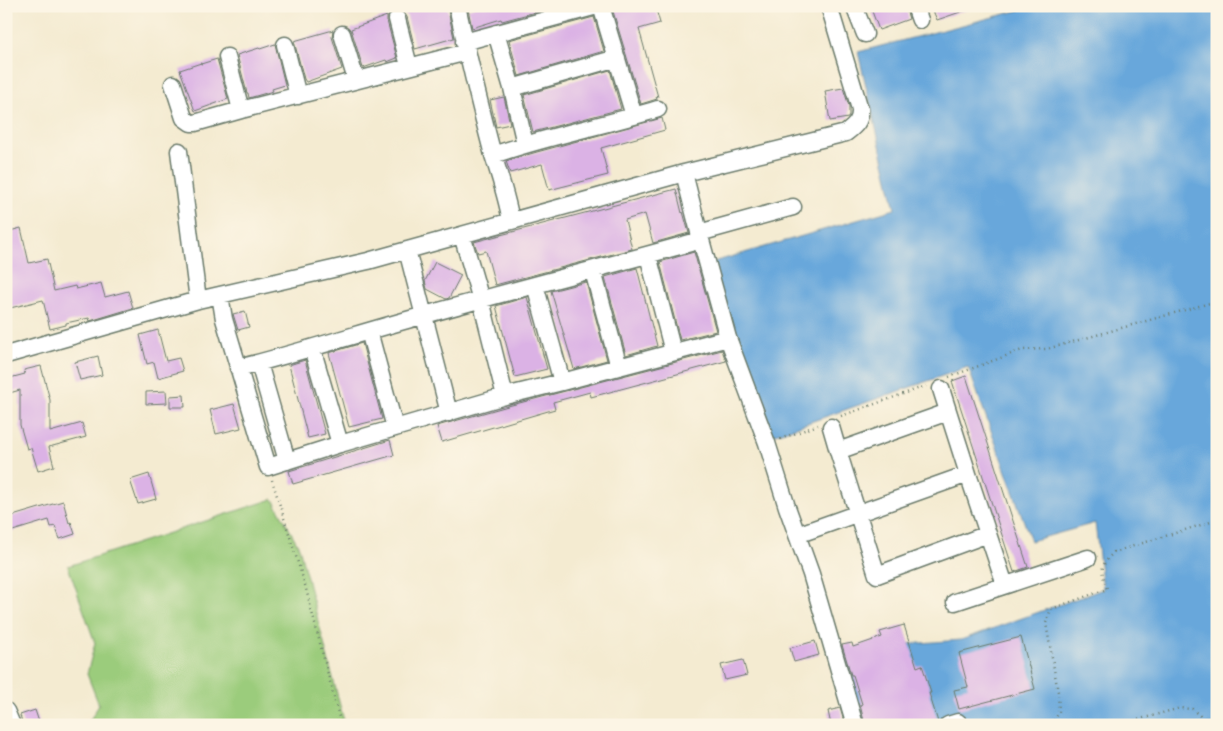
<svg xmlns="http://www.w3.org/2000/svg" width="1223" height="731" viewBox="0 0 1223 731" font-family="Mali,sans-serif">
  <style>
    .green { fill: #9bcc7b; stroke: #5d8458 }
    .water { fill: #68a7db; stroke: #447288 }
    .building { fill: #dbb2e5 }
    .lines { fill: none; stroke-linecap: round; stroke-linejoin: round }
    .minor-casing { stroke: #6a7a6b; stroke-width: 19 }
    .path { stroke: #6a7a6b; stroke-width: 2.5; stroke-dasharray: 1 4; stroke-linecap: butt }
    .minor { stroke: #fff; stroke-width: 16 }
  </style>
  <rect width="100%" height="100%" fill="#fcf5e5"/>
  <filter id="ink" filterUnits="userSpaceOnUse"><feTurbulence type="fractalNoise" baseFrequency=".02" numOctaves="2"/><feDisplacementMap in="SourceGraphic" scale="10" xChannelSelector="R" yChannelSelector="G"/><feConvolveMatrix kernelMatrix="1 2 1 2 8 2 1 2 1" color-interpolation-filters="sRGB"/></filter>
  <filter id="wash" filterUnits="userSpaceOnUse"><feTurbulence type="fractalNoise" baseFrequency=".0096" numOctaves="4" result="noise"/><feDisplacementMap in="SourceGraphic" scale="20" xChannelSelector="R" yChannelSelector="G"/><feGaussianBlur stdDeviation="1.12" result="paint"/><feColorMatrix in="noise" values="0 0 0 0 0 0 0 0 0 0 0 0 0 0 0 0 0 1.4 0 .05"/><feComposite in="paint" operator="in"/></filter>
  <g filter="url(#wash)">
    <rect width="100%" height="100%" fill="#f4ebd1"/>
    <path class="green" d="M 273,499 L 299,547 L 345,725 L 87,725 L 99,705 L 87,674 L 95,643 L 68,566 Z"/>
    <path class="water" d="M 1036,6 L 1217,6 L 1217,725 L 858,725 L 840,649 L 961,640 L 1103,589 L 1095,523 L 1031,541 L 968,367 L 770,436 L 710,263 L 895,209 L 858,52 Z"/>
    <g id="blocks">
      <path class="building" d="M 416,6 L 447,6 L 454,38 L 415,49 L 407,17 L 403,11 L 403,10 Z
        M 476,6 L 558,6 L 502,21 L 501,19 L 472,28 L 468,9 Z
        M 619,6 L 655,6 L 660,23 L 639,29 L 658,97 L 656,97 L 657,99 L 641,104 L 612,8 Z
        M 870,6 L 905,6 L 909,19 L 879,30 Z
        M 931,6 L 971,6 L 972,8 L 937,20 Z
        M 387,16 L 387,21 L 397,58 L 387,62 L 386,60 L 363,68 L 351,29 Z
        M 594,17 L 604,51 L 519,76 L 509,40 Z
        M 333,30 L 332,37 L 342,69 L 306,82 L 304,79 L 294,41 Z
        M 275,44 L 285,85 L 272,89 L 273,91 L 249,98 L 248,93 L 247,93 L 237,55 L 259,48 L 260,49 Z
        M 217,59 L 228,99 L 195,111 L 180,70 L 201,63 L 201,64 Z
        M 610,70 L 621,109 L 533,132 L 524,95 Z
        M 843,88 L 849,106 L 849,116 L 848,118 L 830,121 L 825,91 Z
        M 504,97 L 510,124 L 496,127 L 490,100 Z
        M 662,118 L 665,130 L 601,148 L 608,175 L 549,190 L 542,164 L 510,173 L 506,161 L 537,152 Z
        M 676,189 L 682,213 L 683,212 L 689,233 L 653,243 L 645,214 L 625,220 L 632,249 L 495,285 L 486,251 L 478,253 L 474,242 Z
        M 21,228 L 29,263 L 47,259 L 54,291 L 75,286 L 76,289 L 101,283 L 105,297 L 128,291 L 133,308 L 90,321 L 89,318 L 66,323 L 66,325 L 50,329 L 43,300 L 6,309 L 6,232 Z
        M 694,252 L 716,331 L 680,340 L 660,262 Z
        M 435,262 L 461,275 L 449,298 L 446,299 L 427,289 L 425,281 Z
        M 637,268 L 657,346 L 626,355 L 605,277 Z
        M 586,282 L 607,360 L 574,369 L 551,291 Z
        M 527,297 L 547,369 L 515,377 L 496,306 Z
        M 245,311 L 249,327 L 238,330 L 233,314 Z
        M 158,330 L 166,361 L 179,358 L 183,371 L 158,378 L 154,362 L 147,364 L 140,335 Z
        M 362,343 L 382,419 L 349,427 L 329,353 Z
        M 722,350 L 726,361 L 591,397 L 590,392 L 553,402 L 555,409 L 442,442 L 437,426 L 508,406 Z
        M 98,356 L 102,375 L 80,380 L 75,362 Z
        M 305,360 L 325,434 L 308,438 L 289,365 Z
        M 41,366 L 50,400 L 50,432 L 82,423 L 86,437 L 49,447 L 54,466 L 38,471 L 31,448 L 27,449 L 20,425 L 20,390 L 6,394 L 6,379 L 25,374 L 24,370 Z
        M 966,376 L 1028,567 L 1014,572 L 952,381 Z
        M 166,391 L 167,403 L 146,404 L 146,392 Z
        M 184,395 L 185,407 L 170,407 L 170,396 Z
        M 234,404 L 241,428 L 216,434 L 210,410 Z
        M 390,440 L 394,455 L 293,484 L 289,471 Z
        M 149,474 L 156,499 L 138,504 L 130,480 Z
        M 63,501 L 69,523 L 71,522 L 75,534 L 60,539 L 55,526 L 51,527 L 49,520 L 6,533 L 6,518 Z
        M 904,625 L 917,667 L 922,665 L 931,693 L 929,693 L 938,722 L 928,725 L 865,725 L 860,705 L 862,704 L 853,675 L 851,675 L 842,645 L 852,643 L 853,647 L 882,637 L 880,632 Z
        M 1021,637 L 1035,689 L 959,709 L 954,690 L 968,687 L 959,653 Z
        M 815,641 L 819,655 L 794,662 L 790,648 Z
        M 743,660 L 747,675 L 725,680 L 721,665 Z
        M 840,708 L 845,725 L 831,725 L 828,711 Z
        M 35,710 L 40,725 L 23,725 L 20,715 Z"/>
    </g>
  </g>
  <g filter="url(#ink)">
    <use href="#blocks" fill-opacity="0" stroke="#6a7a6b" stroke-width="1"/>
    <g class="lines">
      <defs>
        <path id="minor" d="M 457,6 C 468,56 480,106 493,155 C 500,177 507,198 511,221
          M 601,6 L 634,116
          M 854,6 L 865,34
          M 915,6 L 920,20
          M 397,19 L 409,66
          M 496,33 L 512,88 L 525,144
          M 342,34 L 356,80
          M 464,42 L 597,6
          M 285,45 L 298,96
          M 227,57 L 241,110
          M 173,84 L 184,118 L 191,123 L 195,123 L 241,110 L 467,52
          M 512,88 L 617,58
          M 179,151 L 198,300
          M 493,155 C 547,136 603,126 658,109
          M 684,173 L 701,240 L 728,338 L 767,443 L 787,507 L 811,574 L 855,725
          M 699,233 L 793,207
          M 462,235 L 481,300 L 505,396
          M 407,250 L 449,413
          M 648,255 L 673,352
          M 593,271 L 619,367
          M 535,285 L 562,382
          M 220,295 L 224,319 L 268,467 L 340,444 L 505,396 L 562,382 L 728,338
          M 369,331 L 395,428
          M 312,348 L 340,444
          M 6,355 L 198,300 L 368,261 L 684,173 L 846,133 C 855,126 861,121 860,109 L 829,6
          M 259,363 L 287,461
          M 238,368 C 301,352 363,332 425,315 C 517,289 609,266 701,240
          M 831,427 L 838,451 L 948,412
          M 838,451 L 877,575 L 988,534
          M 968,474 L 1005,585
          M 797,535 L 968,474 L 941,389
          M 955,602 L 1088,558
          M 6,711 L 12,725
          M 948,725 L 958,722"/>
      </defs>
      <use href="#minor" class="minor-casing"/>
      <path class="path" d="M 949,377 L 1022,350 L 1047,349 L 1217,301
        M 841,416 L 926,386
        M 780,439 L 818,425
        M 272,480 L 305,585 L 341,725
        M 1052,725 L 1059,712 L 1058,692 L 1046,623 L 1051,609 L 1107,589 C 1101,570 1099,567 1114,552 L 1217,520
        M 1119,725 L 1180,708 L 1192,709 L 1200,716 L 1203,725"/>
      <use href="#minor" class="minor"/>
    </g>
  </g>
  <rect width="1223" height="731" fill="none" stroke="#fcf5e5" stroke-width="25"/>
</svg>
